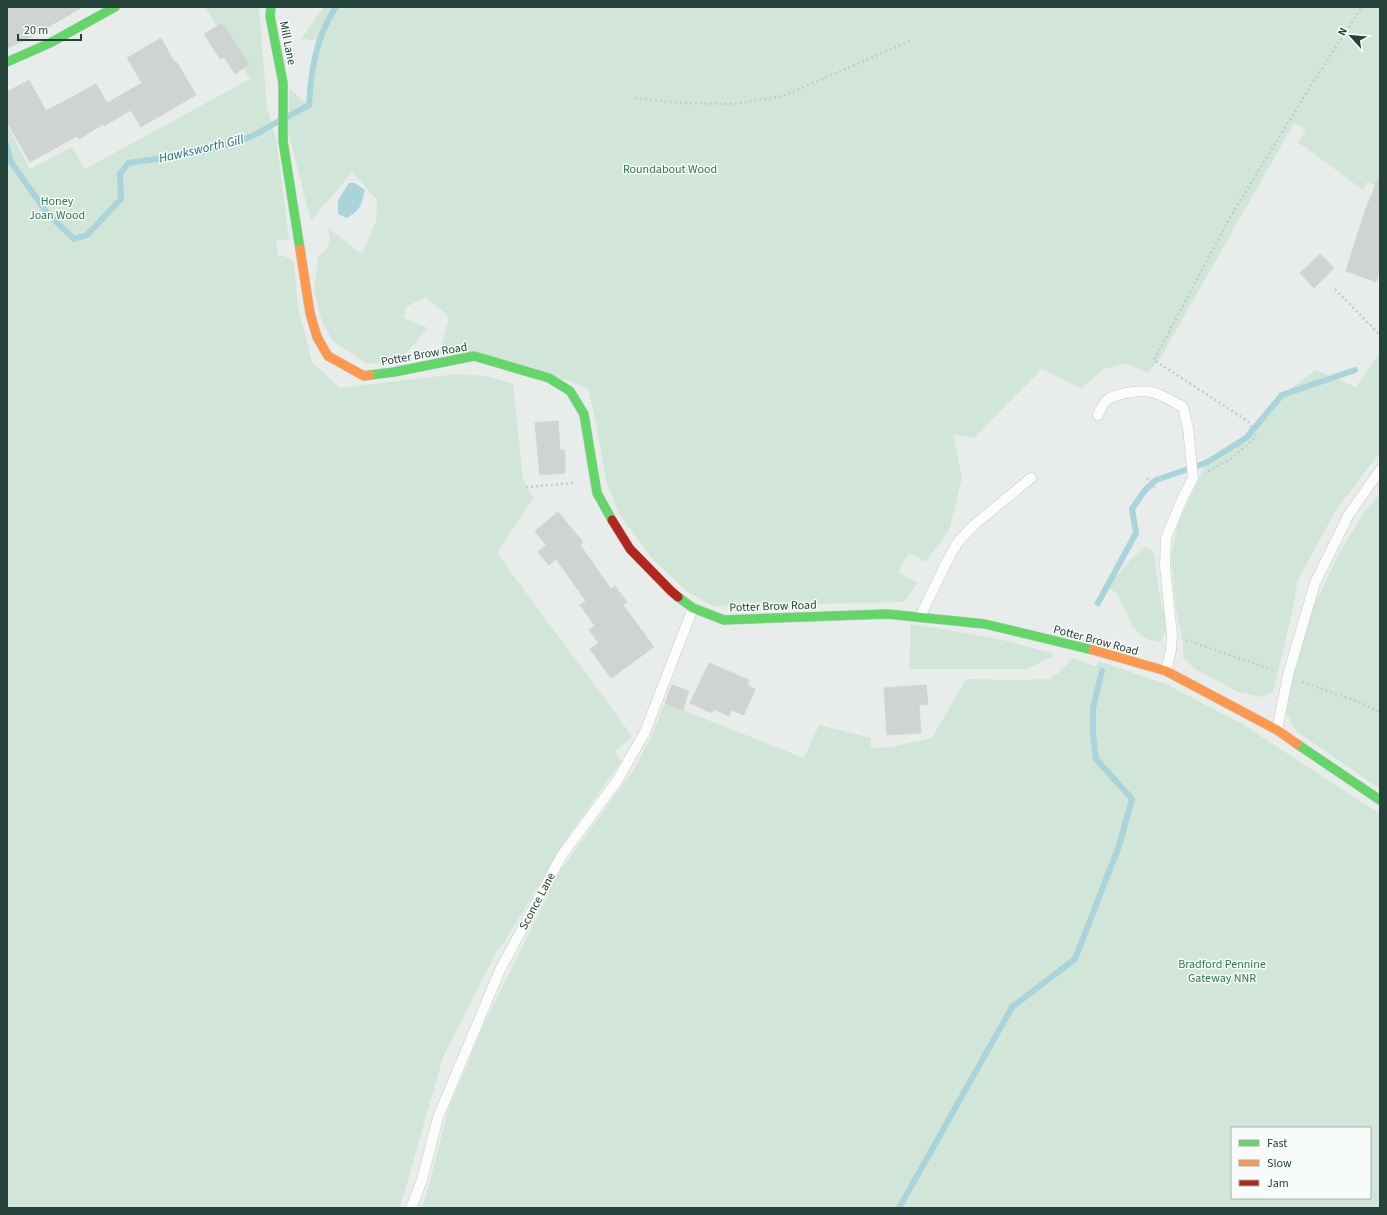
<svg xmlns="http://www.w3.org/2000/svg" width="1387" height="1215" viewBox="0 0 1387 1215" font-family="'Source Sans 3',sans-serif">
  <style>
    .green { fill: #d1e6d8; fill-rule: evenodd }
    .water { fill: #a9d4db }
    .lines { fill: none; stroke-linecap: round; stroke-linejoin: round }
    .stream { stroke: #a9d4db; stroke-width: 6 }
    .building { fill: #cfd4d2; stroke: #d1d6d4 }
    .lane-casing { stroke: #c5cac8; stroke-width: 11 }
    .fast-casing { stroke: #c3cbc8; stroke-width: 10 }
    .slow-casing { stroke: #c3cbc8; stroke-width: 10 }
    .jam-casing { stroke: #c3cbc8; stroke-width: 10 }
    .path { stroke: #c3ccca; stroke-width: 2.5; stroke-dasharray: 2 3; stroke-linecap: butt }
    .lane { stroke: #fcfcfc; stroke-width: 10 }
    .fast { stroke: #63d668; stroke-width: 9 }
    .slow { stroke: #ff974d; stroke-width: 9 }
    .jam { stroke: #b3261e; stroke-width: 9 }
    .labels { text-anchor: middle; stroke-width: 3; stroke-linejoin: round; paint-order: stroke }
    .street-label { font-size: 12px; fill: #24423a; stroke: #f7fbf9 }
    .park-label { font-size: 12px; fill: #2d7a4b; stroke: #f7fbf9 }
    .water-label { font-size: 13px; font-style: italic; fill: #1c6f80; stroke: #f7fbf9 }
  </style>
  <rect width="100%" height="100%" fill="#e8edeb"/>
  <path class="green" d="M 205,7 L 259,7 L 267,107 L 277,143 L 289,240 L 276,240 L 277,249 L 279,257 L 282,255 L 290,259 L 294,263 L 298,307 L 312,362 L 340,388 L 456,374 L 487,376 L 513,384 L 523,479 L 533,499 L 497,553 L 632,736 L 627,742 L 615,751 L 621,762 L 571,832 L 505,941 L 497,951 L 443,1057 L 400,1208 L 7,1208 L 7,125 L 30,169 L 72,147 L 85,169 L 250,79 Z
    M 324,7 L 1380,7 L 1380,180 L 1377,179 L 1377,186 L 1367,182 L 1363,190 L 1298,142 L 1306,130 L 1294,123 L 1162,355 L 1148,373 L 1126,363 L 1104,369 L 1081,388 L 1042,369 L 974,438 L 953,434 L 962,478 L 950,528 L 926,562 L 909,553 L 898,572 L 918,583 L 904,602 L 713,606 L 686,591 L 652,558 L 619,514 L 606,480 L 597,429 L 588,388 L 522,365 L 439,354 L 449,317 L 426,297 L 406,307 L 404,318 L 428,328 L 400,360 L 367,364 L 333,341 L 322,322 L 314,290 L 318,256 C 331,247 330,242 328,228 L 362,254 L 376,221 L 377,200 L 352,172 L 311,221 L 288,132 L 289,88 L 309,105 L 310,76 L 319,40 L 301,39 Z
    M 1380,352 L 1380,452 L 1336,510 L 1298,580 L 1292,613 L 1273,693 L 1261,697 L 1238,692 L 1195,669 L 1183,658 L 1183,642 L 1176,610 L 1171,555 L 1178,524 L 1206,463 L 1246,438 L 1282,395 L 1316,370 L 1356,387 Z
    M 1380,494 L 1380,789 L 1296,731 L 1287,714 L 1285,704 L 1308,602 L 1315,604 L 1339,553 L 1365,511 Z
    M 1145,547 L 1154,552 L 1159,591 L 1165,618 L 1166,631 L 1160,642 L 1146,639 L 1132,627 L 1127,613 L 1117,594 L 1108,586 L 1133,557 Z
    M 911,624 L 966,633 L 1007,641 L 1052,653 L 1052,657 L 1026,669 L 909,669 Z
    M 1073,658 L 1094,666 L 1097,666 L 1098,661 L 1166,684 L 1242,724 L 1380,814 L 1380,1208 L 422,1208 L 428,1189 L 448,1110 L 486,1020 L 559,872 L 633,771 L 651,737 L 665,703 L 804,758 L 819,725 L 871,738 L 871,748 L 891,747 L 932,738 L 966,679 L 1019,680 L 1049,679 L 1058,673 ZM 1232,1128 L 1370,1128 L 1370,1198 L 1232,1198 Z"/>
  <path class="water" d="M 349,183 L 355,183 L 365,190 C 361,205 361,210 347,218 L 338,214 L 338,200 Z"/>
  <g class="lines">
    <path class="stream" d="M 287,117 L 309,105 C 311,71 316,36 336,7
      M 7,146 L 11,162 L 47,213 L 74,239 L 87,235 L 121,199 L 120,174 L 128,163 C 168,157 215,152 252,136 C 261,132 270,126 279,121
      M 1098,603 L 1136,533 L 1132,509 L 1145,490 L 1156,480 L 1206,463 L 1246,438 L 1282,395 L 1355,370
      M 899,1208 L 1012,1007 L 1075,959 L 1119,846 L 1132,799 L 1096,759 L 1093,735 L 1093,708 L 1102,671"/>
  </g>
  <path class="building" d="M 7,7 L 83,7 L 23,41 L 7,48 Z
    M 222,23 L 249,64 L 235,74 L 224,57 L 220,59 L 204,34 Z
    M 161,38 L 174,62 L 176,61 L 196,95 L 141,127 L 131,110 L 104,126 L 103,124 L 79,139 L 77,136 L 30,162 L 7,122 L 7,92 L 29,80 L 46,111 L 96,84 L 107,103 L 142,83 L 127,58 Z
    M 1379,176 L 1380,267 L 1376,282 L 1346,271 L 1364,214 Z
    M 1320,254 L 1334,268 L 1314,288 L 1300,273 Z
    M 558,421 L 560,450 L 565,450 L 565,473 L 540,475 L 535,423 Z
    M 558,512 L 583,542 L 580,545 L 611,589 L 615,586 L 627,602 L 623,605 L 654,647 L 611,678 L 590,649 L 599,643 L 589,630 L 595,626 L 580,605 L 586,601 L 556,559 L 549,565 L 538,552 L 546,545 L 535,531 Z
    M 709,663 L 749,680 L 747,685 L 755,689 L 744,715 L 732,710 L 729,716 L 714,709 L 712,713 L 690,703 Z
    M 672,685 L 689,691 L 683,710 L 665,703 Z
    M 926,685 L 928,704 L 919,705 L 921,733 L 887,735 L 884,688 Z"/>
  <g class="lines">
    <defs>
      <path id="lane" d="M 1098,415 C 1100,411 1102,405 1106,401 C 1114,393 1140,390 1151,392 C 1162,394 1173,402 1183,407 L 1188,428 L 1193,478 L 1183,497 L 1166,538 L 1165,566 L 1172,636 L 1171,650 L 1166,671
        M 920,617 L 946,563 L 958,542 L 974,525 L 1031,478
        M 1277,730 L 1288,675 L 1315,583 L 1348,516 L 1380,470
        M 411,1208 L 422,1180 L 438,1117 L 500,970 L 562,855 L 617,781 L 645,732 L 693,608"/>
      <path id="fast" d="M 271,7 L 270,16 L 283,83 L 283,141 L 300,249
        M 7,62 L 50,43 L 115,7
        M 370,375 L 394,372 L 474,356 L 549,378 L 570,391 L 584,414 L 597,493 L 612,520
        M 678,597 L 693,608 L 724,620 L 887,614 L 985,624 L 1093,650
        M 1297,744 L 1380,800"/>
      <path id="slow" d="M 300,249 L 310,313 L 317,337 L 328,356 L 364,376 L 370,375
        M 1093,650 L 1166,671 L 1277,730 L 1297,744"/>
      <path id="jam" d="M 612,520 L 630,549 L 671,591 L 678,597"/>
    </defs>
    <use href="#lane" class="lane-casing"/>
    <use href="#fast" class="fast-casing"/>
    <use href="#slow" class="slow-casing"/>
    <use href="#jam" class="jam-casing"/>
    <path class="path" d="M 635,98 L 682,103 L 733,104 L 783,96 L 910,41
      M 1335,289 L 1380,335
      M 1208,471 L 1231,459 L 1256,437 L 1249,422 L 1154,360 L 1229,219 L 1310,87 L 1362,7
      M 1147,478 L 1155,488
      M 526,487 L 573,483
      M 1186,640 L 1274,670
      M 1302,682 L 1359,702 L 1380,712"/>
    <use href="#lane" class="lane"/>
    <use href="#fast" class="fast"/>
    <use href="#slow" class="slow"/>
    <use href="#jam" class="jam"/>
  </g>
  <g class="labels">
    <g class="street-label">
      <text transform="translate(288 43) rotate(79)" y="4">Mill Lane</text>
      <text transform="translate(424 354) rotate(-10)" y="4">Potter Brow Road</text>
      <text transform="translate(773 606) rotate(-2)" y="4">Potter Brow Road</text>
      <text transform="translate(1096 640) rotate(15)" y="4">Potter Brow Road</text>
      <text transform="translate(537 901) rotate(-62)" y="4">Sconce Lane</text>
    </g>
    <g class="park-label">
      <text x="670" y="173">Roundabout Wood</text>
      <text x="57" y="205">Honey<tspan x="57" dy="14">Joan Wood</tspan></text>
      <text x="1222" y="968">Bradford Pennine<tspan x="1222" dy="14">Gateway NNR</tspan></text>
    </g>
    <g class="water-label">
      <text transform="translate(201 148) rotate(-13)" y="5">Hawksworth Gill</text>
    </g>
  </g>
  <rect width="1387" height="1215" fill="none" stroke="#24423a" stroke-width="16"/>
  <rect x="1231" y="1127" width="140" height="72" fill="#f7fbf9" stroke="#a3b1ad"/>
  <rect x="1239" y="1140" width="20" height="6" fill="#63d668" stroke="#a3b1ad"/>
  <text x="1267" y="1147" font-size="12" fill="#24423a">Fast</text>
  <rect x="1239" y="1160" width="20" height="6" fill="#ff974d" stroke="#a3b1ad"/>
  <text x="1267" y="1167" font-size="12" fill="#24423a">Slow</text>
  <rect x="1239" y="1180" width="20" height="6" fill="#b3261e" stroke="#a3b1ad"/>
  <text x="1267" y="1187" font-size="12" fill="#24423a">Jam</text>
  <g transform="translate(1351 36) rotate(297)" stroke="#f7fbf9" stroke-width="3" paint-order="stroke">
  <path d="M0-3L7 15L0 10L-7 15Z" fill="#24423a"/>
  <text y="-6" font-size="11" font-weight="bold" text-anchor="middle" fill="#24423a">N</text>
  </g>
  <path d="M18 34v6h63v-6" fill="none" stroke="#24423a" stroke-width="2"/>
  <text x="24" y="34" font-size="12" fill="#24423a" stroke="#f7fbf9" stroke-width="3" paint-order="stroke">20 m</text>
</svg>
